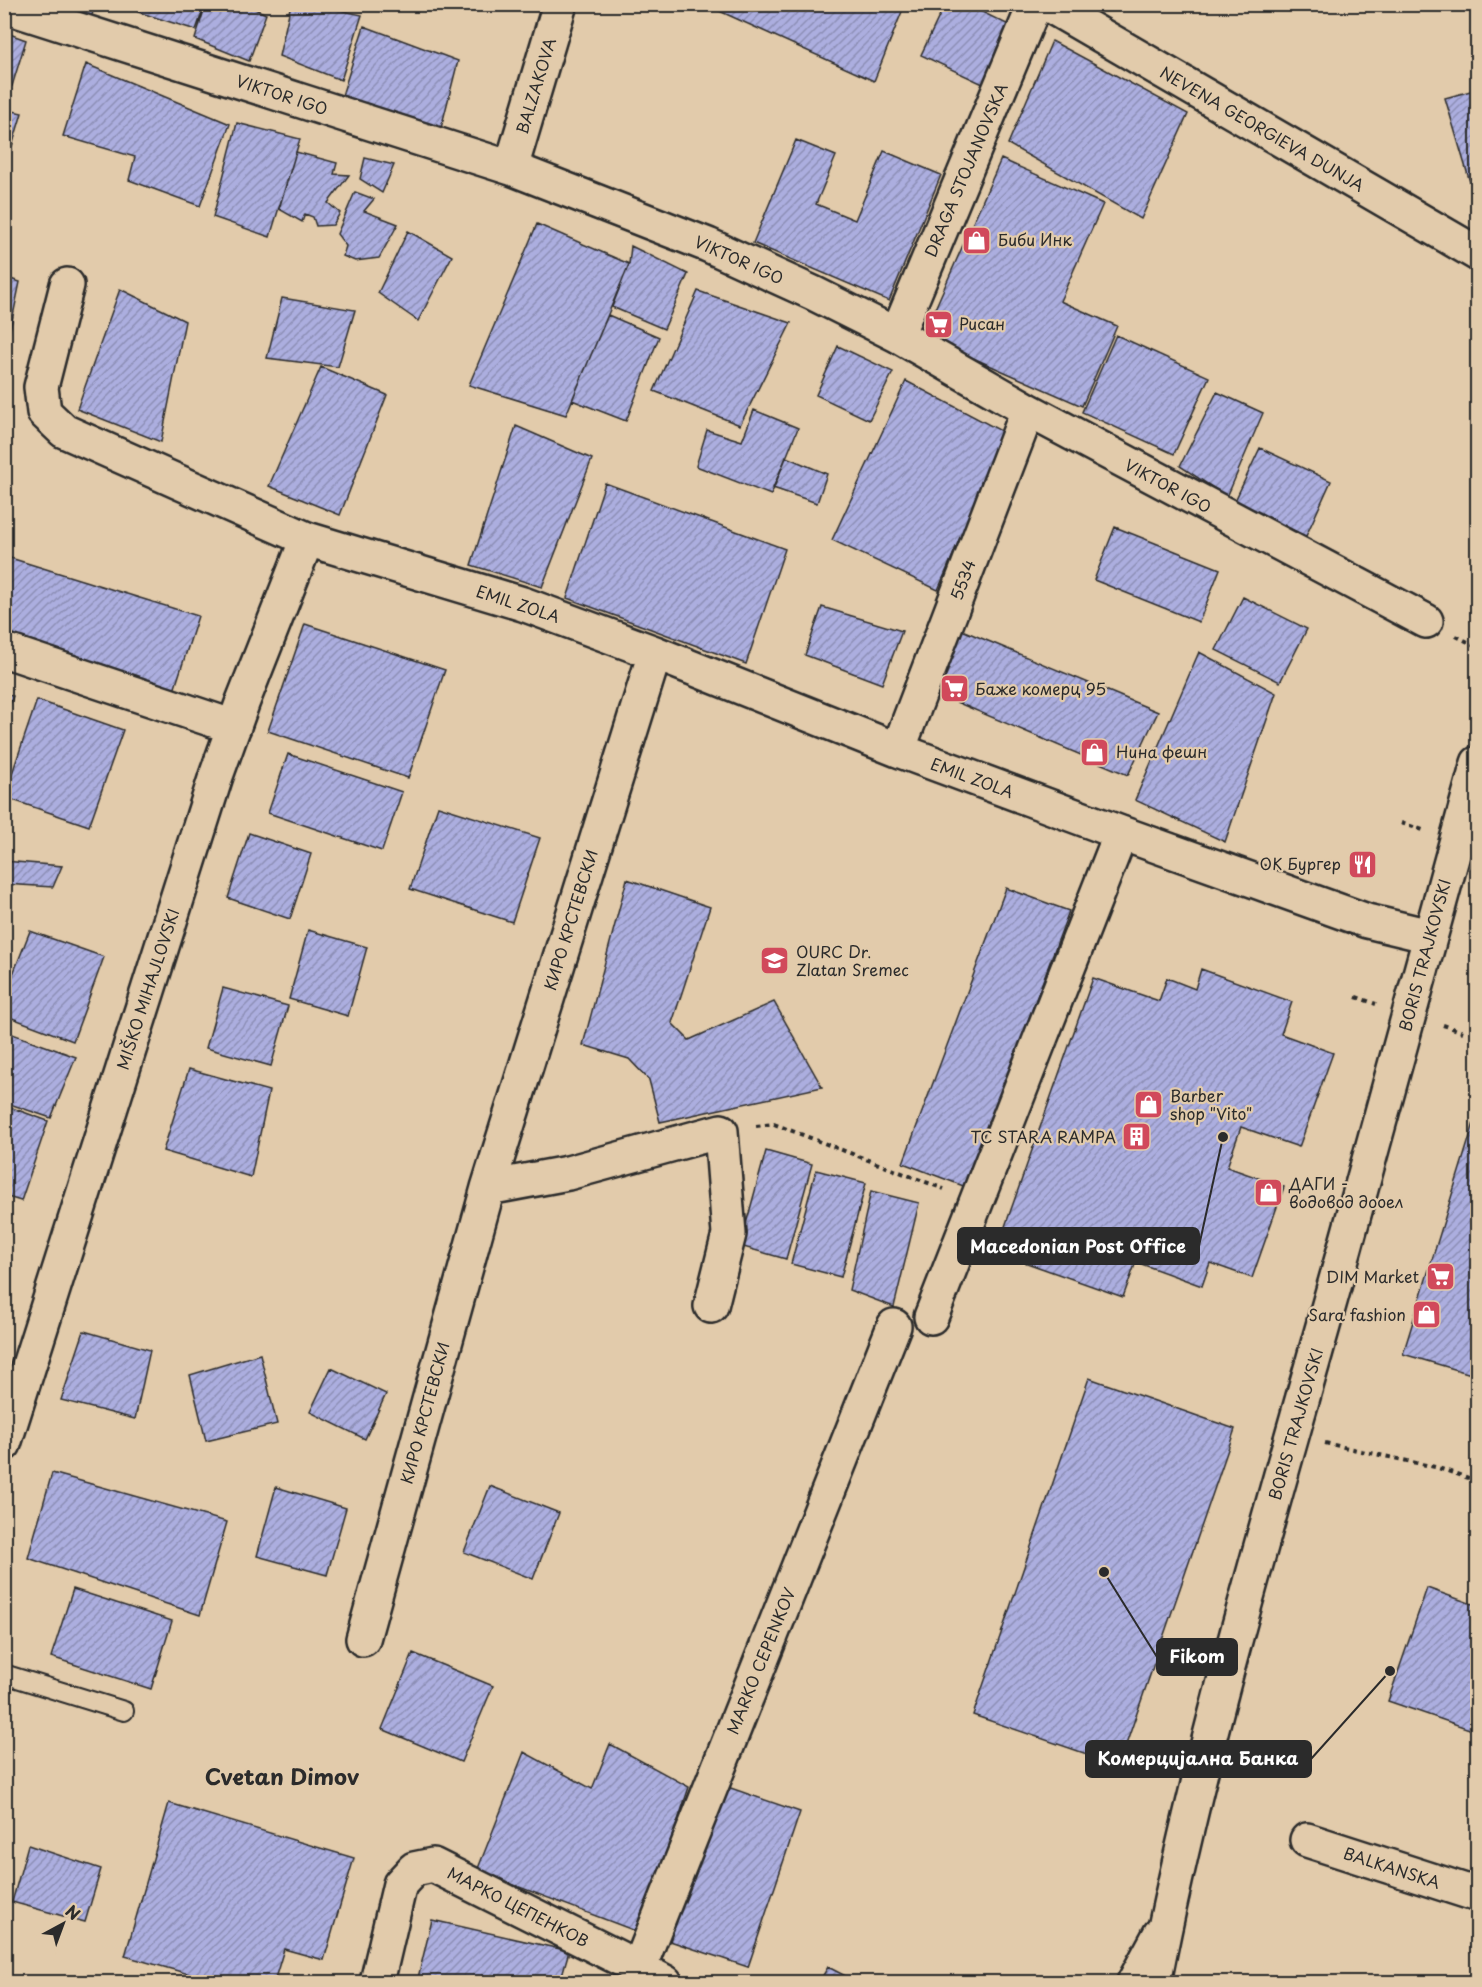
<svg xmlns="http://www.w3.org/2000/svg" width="1482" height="1987" viewBox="0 0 1482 1987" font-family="'Playpen Sans',sans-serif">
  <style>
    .building { fill: url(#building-hatch); stroke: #2b2b2b; stroke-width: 1.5 }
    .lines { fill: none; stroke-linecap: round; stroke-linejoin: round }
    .service-casing { stroke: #2b2b2b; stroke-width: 22 }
    .minor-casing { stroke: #2b2b2b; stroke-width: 38 }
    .tertiary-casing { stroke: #2b2b2b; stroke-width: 38 }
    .path { stroke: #2b2b2b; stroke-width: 4; stroke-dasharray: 4.5 4.5; stroke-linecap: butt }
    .service { stroke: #e2cbab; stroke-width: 18 }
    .minor { stroke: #e2cbab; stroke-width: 33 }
    .tertiary { stroke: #e2cbab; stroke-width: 33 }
    .labels { text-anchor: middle; stroke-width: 4.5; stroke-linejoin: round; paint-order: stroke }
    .street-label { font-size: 16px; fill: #2b2b2b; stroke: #e2cbab }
    .poi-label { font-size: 16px; fill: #2b2b2b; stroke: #e2cbab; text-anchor: start }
    .district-label { font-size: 22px; font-weight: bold; fill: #2b2b2b; stroke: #e2cbab }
    .leader { fill: none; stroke: #2b2b2b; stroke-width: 2 }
    .callout-dot { fill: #2b2b2b; stroke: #e2cbab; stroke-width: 2 }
    .callout { fill: #2b2b2b; stroke: #2b2b2b; stroke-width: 2 }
    .callout-label { font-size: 18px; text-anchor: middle; font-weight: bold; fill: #fff }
  </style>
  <defs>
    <pattern id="building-hatch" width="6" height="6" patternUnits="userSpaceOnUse" patternTransform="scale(1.5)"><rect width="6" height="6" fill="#acaedf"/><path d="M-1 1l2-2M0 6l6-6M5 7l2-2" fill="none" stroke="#8c8eb5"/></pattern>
  </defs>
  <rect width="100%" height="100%" fill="#e2cbab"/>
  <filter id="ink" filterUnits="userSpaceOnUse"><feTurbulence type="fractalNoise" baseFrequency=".0167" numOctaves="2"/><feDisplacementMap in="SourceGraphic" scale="12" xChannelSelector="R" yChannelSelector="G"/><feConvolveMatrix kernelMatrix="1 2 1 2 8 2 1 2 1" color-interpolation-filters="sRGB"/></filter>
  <g filter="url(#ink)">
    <path class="building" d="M 21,4 L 95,4 L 89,26 Z
      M 140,4 L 205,4 L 196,30 L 138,12 Z
      M 206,4 L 244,4 L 266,14 L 249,61 L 195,39 Z
      M 291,4 L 312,4 L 362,15 L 341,80 L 279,56 Z
      M 490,4 L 518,4 L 517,10 Z
      M 704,4 L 905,4 L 874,81 Z
      M 945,4 L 966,4 L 1015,28 L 987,86 L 921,55 Z
      M 364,26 L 458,61 L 439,136 L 339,105 Z
      M 4,32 L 26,40 L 12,86 L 4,83 Z
      M 1052,41 L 1188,114 L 1141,219 L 1008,144 Z
      M 86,64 L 230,124 L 200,206 L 129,180 L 135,157 L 63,136 Z
      M 1478,89 L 1478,180 L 1470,182 L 1445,98 Z
      M 4,109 L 22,113 L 4,173 Z
      M 237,123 L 300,139 L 270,237 L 213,217 Z
      M 796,140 L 836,156 L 816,204 L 855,220 L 884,151 L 941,175 L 889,301 L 753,243 Z
      M 296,152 L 337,163 L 334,174 L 349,175 L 328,203 L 340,213 L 333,225 L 316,226 L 313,217 L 305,214 L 302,222 L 279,209 Z
      M 365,158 L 394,165 L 382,193 L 360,179 Z
      M 1001,159 L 1103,204 L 1060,301 L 1117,326 L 1082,406 L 923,336 Z
      M 355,192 L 374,199 L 364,211 L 398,224 L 379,258 L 355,261 L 343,256 L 346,246 L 337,234 Z
      M 537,224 L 629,264 L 566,415 L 469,385 Z
      M 408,231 L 452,256 L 418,321 L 378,293 Z
      M 631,246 L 688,274 L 664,329 L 612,307 L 629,264 Z
      M 4,277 L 20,282 L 4,359 Z
      M 120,289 L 185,321 L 161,442 L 77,409 Z
      M 698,291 L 791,323 L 740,425 L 654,391 Z
      M 282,298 L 355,310 L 338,367 L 267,358 Z
      M 608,315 L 659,337 L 626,421 L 572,400 Z
      M 1116,335 L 1209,377 L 1174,454 L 1082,412 Z
      M 838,346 L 893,372 L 869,420 L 816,395 Z
      M 321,367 L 387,395 L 340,515 L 269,486 Z
      M 906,381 L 1005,433 L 938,590 L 832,540 Z
      M 1217,392 L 1263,413 L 1227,497 L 1180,466 Z
      M 754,410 L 798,428 L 771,495 L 696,466 L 707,430 L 742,441 Z
      M 516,426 L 592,459 L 542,587 L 471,565 Z
      M 1260,448 L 1331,481 L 1306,536 L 1234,503 Z
      M 786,457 L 827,474 L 817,503 L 773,488 Z
      M 605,483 L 785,549 L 746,664 L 567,598 Z
      M 1115,527 L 1220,569 L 1199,622 L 1094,580 Z
      M 4,556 L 198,616 L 171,700 L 4,643 Z
      M 1243,597 L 1307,629 L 1280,682 L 1216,650 Z
      M 822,607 L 902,631 L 882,684 L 805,655 Z
      M 305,624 L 445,670 L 408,778 L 268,731 Z
      M 957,628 L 1158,712 L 1128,775 L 928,690 Z
      M 1199,652 L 1276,693 L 1225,842 L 1135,800 Z
      M 4,694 L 13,696 L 4,721 Z
      M 37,700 L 123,730 L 89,826 L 4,797 Z
      M 288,754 L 402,792 L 382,851 L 268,813 Z
      M 438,806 L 540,838 L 512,922 L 410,889 Z
      M 249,833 L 311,854 L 290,919 L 228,898 Z
      M 4,861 L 62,866 L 53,887 L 4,884 Z
      M 627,879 L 710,907 L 672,1023 L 689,1040 L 774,1002 L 822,1087 L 660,1122 L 649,1080 L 629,1059 L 583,1045 Z
      M 1006,888 L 1069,911 L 966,1187 L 903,1163 Z
      M 308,930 L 367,947 L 348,1016 L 289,999 Z
      M 30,931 L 104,957 L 73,1041 L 4,1015 L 4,997 Z
      M 1201,969 L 1292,1002 L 1281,1034 L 1333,1053 L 1299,1147 L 1241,1127 L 1227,1167 L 1284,1187 L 1252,1278 L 1210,1263 L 1202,1286 L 1136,1262 L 1123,1297 L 996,1252 L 1093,978 L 1159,1001 L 1167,978 L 1195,989 Z
      M 223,988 L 288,1006 L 271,1066 L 206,1048 Z
      M 4,1031 L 76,1057 L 51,1118 L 4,1102 Z
      M 189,1069 L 269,1091 L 251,1177 L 163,1151 Z
      M 4,1105 L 48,1121 L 21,1201 L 4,1196 Z
      M 1478,1110 L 1478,1376 L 1403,1354 Z
      M 766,1151 L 812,1164 L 786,1259 L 740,1246 Z
      M 816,1170 L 866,1183 L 841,1277 L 791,1264 Z
      M 871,1191 L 919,1203 L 894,1307 L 849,1290 Z
      M 84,1331 L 150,1350 L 135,1419 L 61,1400 Z
      M 260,1354 L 277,1424 L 206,1441 L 190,1375 Z
      M 331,1368 L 386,1394 L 365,1439 L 310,1412 Z
      M 1089,1378 L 1235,1429 L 1119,1765 L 973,1715 Z
      M 52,1473 L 227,1522 L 200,1615 L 28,1558 Z
      M 490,1486 L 559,1513 L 533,1579 L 464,1552 Z
      M 276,1487 L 346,1508 L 327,1575 L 257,1556 Z
      M 1427,1588 L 1478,1606 L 1478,1732 L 1388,1701 Z
      M 73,1589 L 172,1621 L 151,1689 L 51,1657 Z
      M 413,1653 L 493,1686 L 461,1762 L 382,1729 Z
      M 610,1744 L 689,1787 L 641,1933 L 477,1871 L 524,1752 L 592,1789 Z
      M 722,1785 L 800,1812 L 748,1967 L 670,1941 Z
      M 169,1803 L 354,1858 L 324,1960 L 284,1949 L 274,1982 L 217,1982 L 125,1956 Z
      M 28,1845 L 101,1869 L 85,1922 L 12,1902 Z
      M 432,1920 L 569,1951 L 560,1982 L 417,1982 Z
      M 828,1967 L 857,1982 L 819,1982 Z"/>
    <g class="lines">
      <defs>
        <path id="service" d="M 4,1674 L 124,1711"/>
        <path id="minor" d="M 1047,4 L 1478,254
          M 4,6 L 511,168 L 708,245 L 813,293 L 897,335 L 1028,410 L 1426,621
          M 511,168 L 560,4
          M 67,285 L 41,387 L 44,412 L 64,431 L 307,539 L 523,604 L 655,653 L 898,750 L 1121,833 L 1367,921 L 1430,936
          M 897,335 L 1035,4
          M 4,650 L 234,727
          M 898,750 L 1028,410
          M 488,1188 L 568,1173 L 721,1131 L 729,1234 L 711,1306
          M 931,1317 L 1121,833
          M 4,1444 L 216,776 L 243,701 L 307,539
          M 363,1639 L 488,1188 L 655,653
          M 1307,1840 L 1478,1895
          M 377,1982 L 400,1884 L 414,1869 L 433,1865 L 639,1968
          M 665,1982 L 639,1968 L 894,1326
          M 1134,1982 L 1160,1934"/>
        <path id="tertiary" d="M 1154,1982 C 1197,1761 1262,1543 1323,1326 C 1376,1139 1425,951 1478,763"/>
      </defs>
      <use href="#service" class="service-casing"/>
      <use href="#minor" class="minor-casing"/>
      <use href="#tertiary" class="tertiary-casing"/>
      <path class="path" d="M 1456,636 L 1478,647
        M 1401,823 L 1423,830
        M 1356,997 L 1376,1004
        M 1443,1025 L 1463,1032
        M 756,1126 L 774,1124 L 944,1189
        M 1325,1443 L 1435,1467 L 1478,1481"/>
      <use href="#service" class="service"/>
      <use href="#minor" class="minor"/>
      <use href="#tertiary" class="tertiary"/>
    </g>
  </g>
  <defs>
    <symbol id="shop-square" viewBox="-11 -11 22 22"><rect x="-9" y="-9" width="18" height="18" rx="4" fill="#d1495b" stroke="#e2cbab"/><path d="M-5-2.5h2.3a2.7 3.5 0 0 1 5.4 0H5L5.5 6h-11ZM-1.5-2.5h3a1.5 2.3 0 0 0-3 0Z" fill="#fff"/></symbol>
    <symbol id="supermarket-square" viewBox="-11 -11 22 22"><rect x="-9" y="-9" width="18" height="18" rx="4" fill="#d1495b" stroke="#e2cbab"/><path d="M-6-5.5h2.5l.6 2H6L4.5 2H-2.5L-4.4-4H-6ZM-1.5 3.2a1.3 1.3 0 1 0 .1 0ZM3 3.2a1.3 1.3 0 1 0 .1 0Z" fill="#fff"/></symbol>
    <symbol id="restaurant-square" viewBox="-11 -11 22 22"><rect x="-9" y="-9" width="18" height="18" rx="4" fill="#d1495b" stroke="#e2cbab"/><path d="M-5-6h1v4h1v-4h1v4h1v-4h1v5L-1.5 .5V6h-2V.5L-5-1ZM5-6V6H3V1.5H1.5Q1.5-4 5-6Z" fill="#fff"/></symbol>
    <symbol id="school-square" viewBox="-11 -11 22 22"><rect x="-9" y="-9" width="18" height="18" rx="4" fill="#d1495b" stroke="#e2cbab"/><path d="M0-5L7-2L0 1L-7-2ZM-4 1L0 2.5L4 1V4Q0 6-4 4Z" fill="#fff"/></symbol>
    <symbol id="building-square" viewBox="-11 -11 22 22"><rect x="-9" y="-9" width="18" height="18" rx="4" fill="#d1495b" stroke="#e2cbab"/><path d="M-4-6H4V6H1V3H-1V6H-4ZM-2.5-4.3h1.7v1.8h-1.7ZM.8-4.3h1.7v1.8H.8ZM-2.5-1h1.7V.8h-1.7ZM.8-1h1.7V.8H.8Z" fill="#fff"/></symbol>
  </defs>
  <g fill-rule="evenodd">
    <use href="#shop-square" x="960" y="224" width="33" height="33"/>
    <use href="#supermarket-square" x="922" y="308" width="33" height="33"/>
    <use href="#supermarket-square" x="938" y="672" width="33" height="33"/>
    <use href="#shop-square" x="1078" y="736" width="33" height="33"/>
    <use href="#restaurant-square" x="1346" y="848" width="33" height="33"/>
    <use href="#school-square" x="758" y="944" width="33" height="33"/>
    <use href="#shop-square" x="1132" y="1088" width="33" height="33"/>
    <use href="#building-square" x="1120" y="1120" width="33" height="33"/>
    <use href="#shop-square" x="1252" y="1176" width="33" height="33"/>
    <use href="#supermarket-square" x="1424" y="1260" width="33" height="33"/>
    <use href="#shop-square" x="1410" y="1298" width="33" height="33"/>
  </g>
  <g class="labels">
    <g class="street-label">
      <text transform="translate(536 86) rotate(-73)" y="6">BALZAKOVA</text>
      <text transform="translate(282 95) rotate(18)" y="6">VIKTOR IGO</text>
      <text transform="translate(1262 129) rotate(30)" y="6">NEVENA GEORGIEVA DUNJA</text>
      <text transform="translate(966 170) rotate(-67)" y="6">DRAGA STOJANOVSKA</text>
      <text transform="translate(739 260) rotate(24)" y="6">VIKTOR IGO</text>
      <text transform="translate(1168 486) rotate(28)" y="6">VIKTOR IGO</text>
      <text transform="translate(963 580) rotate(-69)" y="6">5534</text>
      <text transform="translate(518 604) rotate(18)" y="6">EMIL ZOLA</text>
      <text transform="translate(972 778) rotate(20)" y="6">EMIL ZOLA</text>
      <text transform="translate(571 920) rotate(-73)" y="6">КИРО КРСТЕВСКИ</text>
      <text transform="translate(1425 955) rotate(-75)" y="6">BORIS TRAJKOVSKI</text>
      <text transform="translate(148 989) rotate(-72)" y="6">MIŠKO MIHAJLOVSKI</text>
      <text transform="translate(425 1413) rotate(-75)" y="6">КИРО КРСТЕВСКИ</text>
      <text transform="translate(1296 1424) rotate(-74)" y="6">BORIS TRAJKOVSKI</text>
      <text transform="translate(761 1661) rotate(-68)" y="6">MARKO CEPENKOV</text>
      <text transform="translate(1392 1868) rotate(18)" y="6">BALKANSKA</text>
      <text transform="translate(518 1907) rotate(27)" y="6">МАРКО ЦЕПЕНКОВ</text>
    </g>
    <g class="poi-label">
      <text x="998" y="246">Биби Инк</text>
      <text x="959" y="330">Рисан</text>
      <text x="975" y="695">Баже комерц 95</text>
      <text x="1116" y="758">Нина фешн</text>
      <text x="1341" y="870" text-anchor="end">ОК Бургер</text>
      <text x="796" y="958">OURC Dr.<tspan x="796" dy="18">Zlatan Sremec</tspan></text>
      <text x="1170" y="1102">Barber<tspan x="1170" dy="18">shop "Vito"</tspan></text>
      <text x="1116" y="1143" text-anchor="end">TC STARA RAMPA</text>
      <text x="1289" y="1190">ДАГИ -<tspan x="1289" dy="18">водовод дооел</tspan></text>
      <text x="1419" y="1283" text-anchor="end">DIM Market</text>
      <text x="1406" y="1321" text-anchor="end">Sara fashion</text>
    </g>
    <g class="district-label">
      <text x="282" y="1785">Cvetan Dimov</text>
    </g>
  </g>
  <path class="leader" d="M1223 1137L1199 1246M1104 1572L1157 1657M1390 1671L1311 1759"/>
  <g class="callout-dot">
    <circle cx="1223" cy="1137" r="6"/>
    <circle cx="1104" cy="1572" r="6"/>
    <circle cx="1390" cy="1671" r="6"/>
  </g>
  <g class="callout">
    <rect x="958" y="1228" width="241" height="36" rx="6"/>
    <rect x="1157" y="1639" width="80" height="36" rx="6"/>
    <rect x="1086" y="1741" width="225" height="36" rx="6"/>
  </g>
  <g class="callout-label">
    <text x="1078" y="1253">Macedonian Post Office</text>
    <text x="1197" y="1663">Fikom</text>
    <text x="1198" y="1765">Комерцијална Банка</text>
  </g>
  <rect width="1482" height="1987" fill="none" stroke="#e2cbab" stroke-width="24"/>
  <rect x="12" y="12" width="1458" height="1963" fill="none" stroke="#2b2b2b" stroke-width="2" filter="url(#ink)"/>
  <g transform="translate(63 1924) rotate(41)" stroke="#e2cbab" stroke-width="4.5" paint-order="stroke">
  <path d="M0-4.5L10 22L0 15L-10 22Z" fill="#2b2b2b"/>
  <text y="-9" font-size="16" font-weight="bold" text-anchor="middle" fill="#2b2b2b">N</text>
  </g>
</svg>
